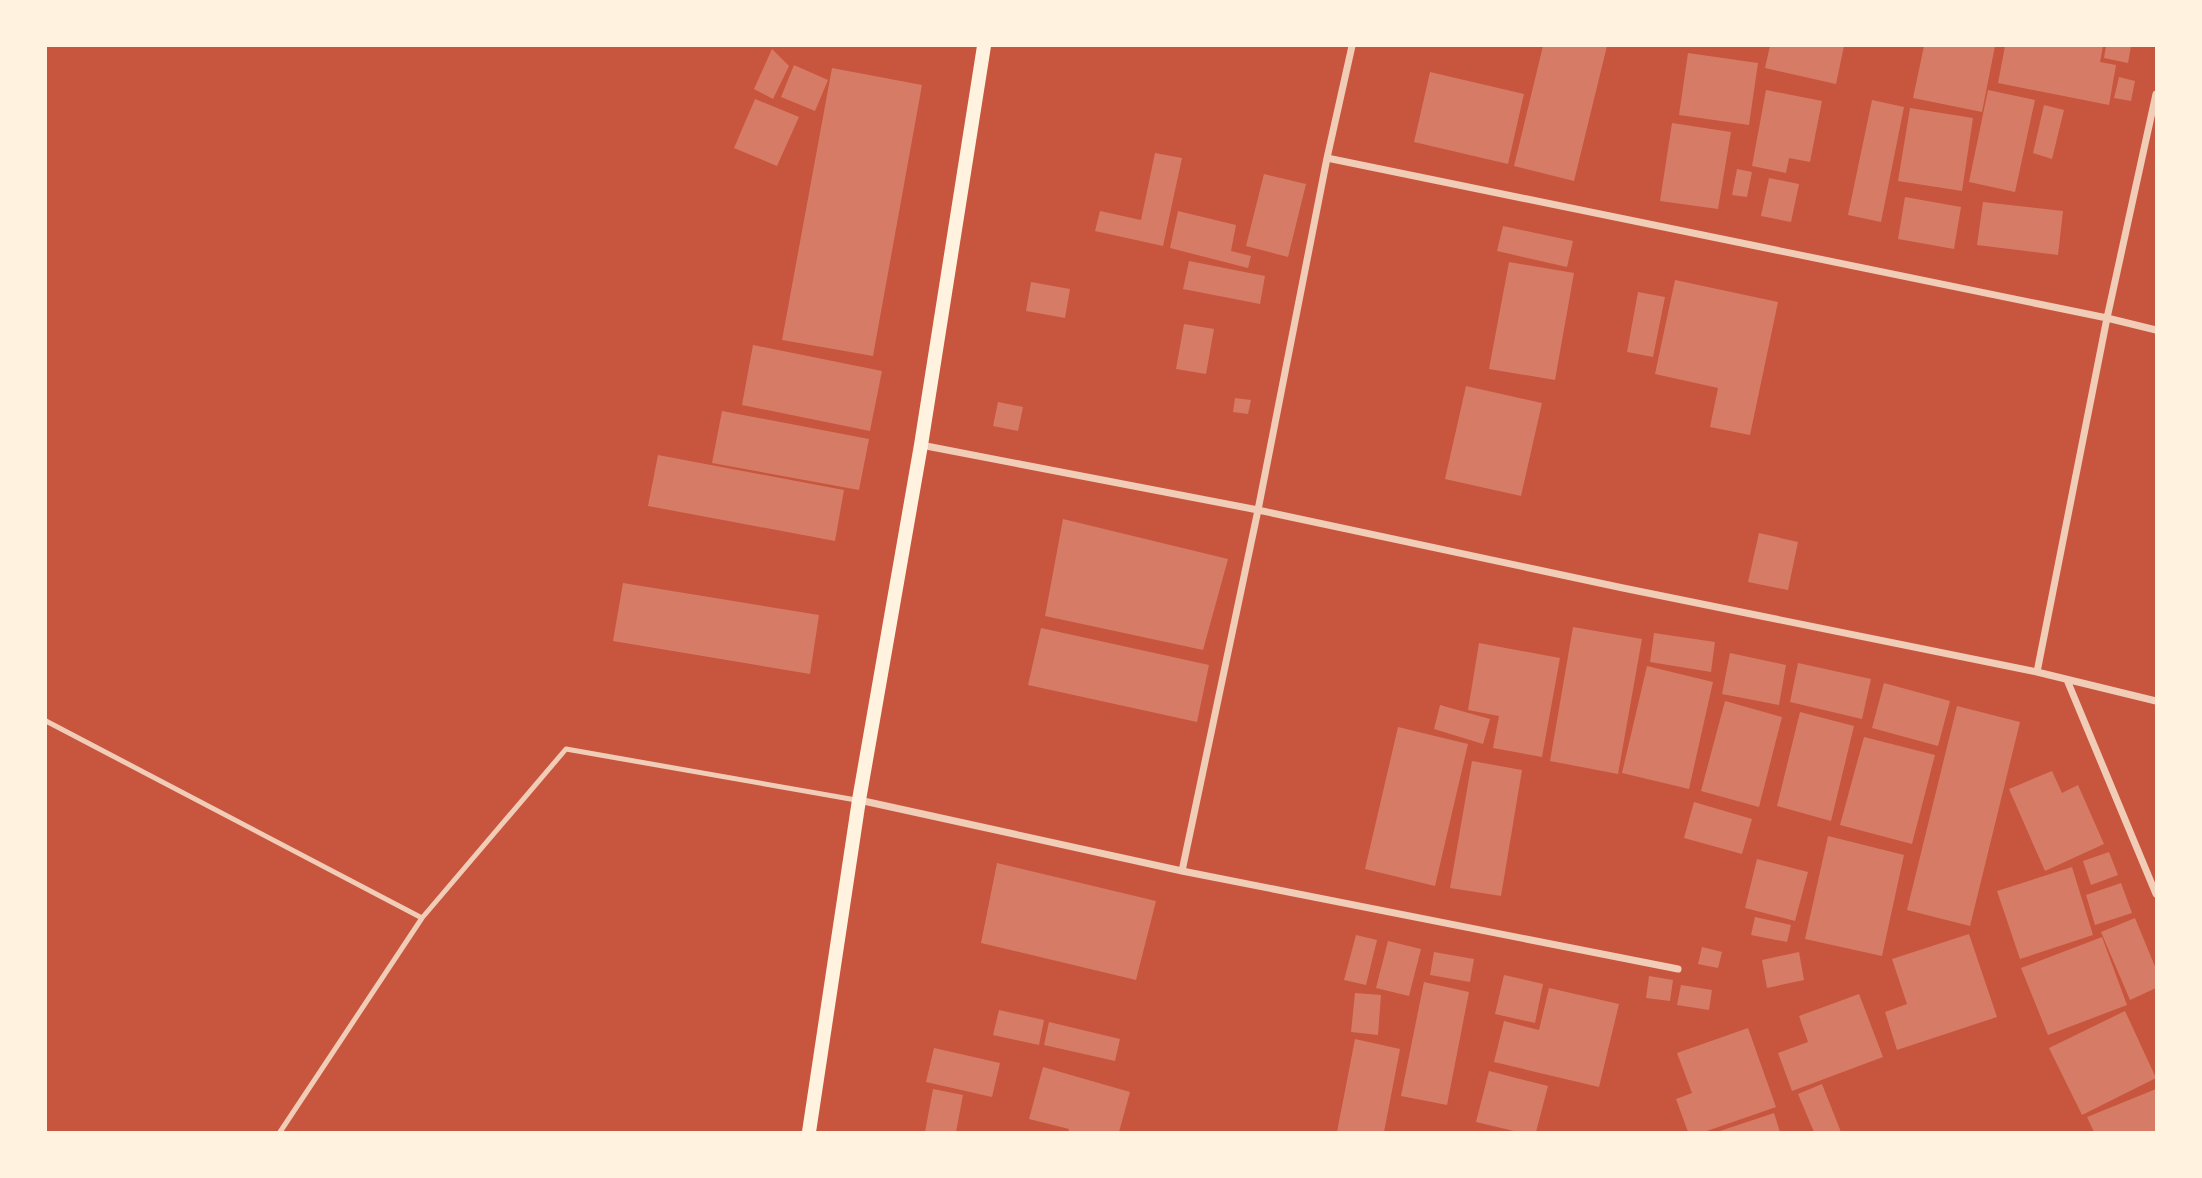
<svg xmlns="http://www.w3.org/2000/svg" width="2202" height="1178" viewBox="0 0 2202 1178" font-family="Karla,sans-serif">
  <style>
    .building { fill: #d67c66 }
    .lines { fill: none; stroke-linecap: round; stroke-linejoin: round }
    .service { stroke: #f1ccb7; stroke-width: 5 }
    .minor { stroke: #f1ccb7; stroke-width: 7 }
    .secondary { stroke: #fff3e0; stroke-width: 14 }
  </style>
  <rect width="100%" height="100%" fill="#c8553d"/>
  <path class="building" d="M 1543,46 L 1607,46 L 1574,181 L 1514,166 Z
    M 1770,46 L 1844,46 L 1836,84 L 1765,68 Z
    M 1924,46 L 1995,46 L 1982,112 L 1913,98 Z
    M 2005,46 L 2103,46 L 2100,62 L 2116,65 L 2109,105 L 1998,83 Z
    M 2106,46 L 2131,46 L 2128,63 L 2104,58 Z
    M 772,49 L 789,66 L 773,99 L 754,89 Z
    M 1688,53 L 1758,63 L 1749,125 L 1679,115 Z
    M 794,65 L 828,80 L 815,111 L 781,97 Z
    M 832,68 L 922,85 L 873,356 L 782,340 Z
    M 1430,72 L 1524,94 L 1508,164 L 1414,142 Z
    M 2119,77 L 2135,81 L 2131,101 L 2114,98 Z
    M 1766,90 L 1822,101 L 1810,162 L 1789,158 L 1786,173 L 1752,166 Z
    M 1988,90 L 2035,100 L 2015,192 L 1969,182 Z
    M 755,99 L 799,117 L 777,166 L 734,148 Z
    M 1872,100 L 1904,107 L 1881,222 L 1848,215 Z
    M 2044,105 L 2064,110 L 2052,159 L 2033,153 Z
    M 1910,108 L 1973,118 L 1962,191 L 1898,181 Z
    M 1672,123 L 1731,132 L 1718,209 L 1660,201 Z
    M 1155,153 L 1182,158 L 1163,246 L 1095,231 L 1100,211 L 1141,220 Z
    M 1737,169 L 1752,172 L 1747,197 L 1732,195 Z
    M 1264,174 L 1306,184 L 1288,257 L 1246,246 Z
    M 1769,178 L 1799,184 L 1791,222 L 1761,216 Z
    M 1905,197 L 1961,207 L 1954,249 L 1898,239 Z
    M 1983,202 L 2063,211 L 2058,255 L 1977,245 Z
    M 1178,211 L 1236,225 L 1231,251 L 1251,256 L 1248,268 L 1170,248 Z
    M 1503,226 L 1573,241 L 1567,267 L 1497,251 Z
    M 1189,261 L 1265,276 L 1260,304 L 1183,289 Z
    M 1509,262 L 1574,273 L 1555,380 L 1489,369 Z
    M 1675,280 L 1778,302 L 1750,435 L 1710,427 L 1718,388 L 1655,374 Z
    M 1031,282 L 1070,289 L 1065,318 L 1026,311 Z
    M 1638,292 L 1665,297 L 1653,357 L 1627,352 Z
    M 1184,324 L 1214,329 L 1206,374 L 1176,369 Z
    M 753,345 L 882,371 L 870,431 L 742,405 Z
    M 1466,386 L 1542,403 L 1521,496 L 1445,479 Z
    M 1235,398 L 1251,400 L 1248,414 L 1233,412 Z
    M 998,402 L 1023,407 L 1018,431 L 993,426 Z
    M 722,411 L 869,439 L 859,490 L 712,463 Z
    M 658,455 L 844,490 L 835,541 L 648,506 Z
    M 1063,519 L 1228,559 L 1203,650 L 1045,616 Z
    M 1759,533 L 1798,542 L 1788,590 L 1748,582 Z
    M 623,583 L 819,615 L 810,674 L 613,641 Z
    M 1573,627 L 1642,639 L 1618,774 L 1550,761 Z
    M 1041,628 L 1209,665 L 1197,722 L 1028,685 Z
    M 1654,633 L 1715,642 L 1711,672 L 1650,662 Z
    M 1479,643 L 1560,658 L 1542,757 L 1493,748 L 1499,716 L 1468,710 Z
    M 1730,653 L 1786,665 L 1779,705 L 1722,694 Z
    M 1798,663 L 1871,679 L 1862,719 L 1790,702 Z
    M 1647,666 L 1713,682 L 1689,789 L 1622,773 Z
    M 1884,683 L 1950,701 L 1938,746 L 1872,728 Z
    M 1725,701 L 1782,717 L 1759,807 L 1701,791 Z
    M 1440,705 L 1490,719 L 1483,744 L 1434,729 Z
    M 1957,706 L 2020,722 L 1970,926 L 1907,910 Z
    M 1800,712 L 1854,726 L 1831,821 L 1777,806 Z
    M 1398,727 L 1468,744 L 1435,886 L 1365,869 Z
    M 1864,737 L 1935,755 L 1912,844 L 1840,825 Z
    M 1472,761 L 1522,770 L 1501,896 L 1450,888 Z
    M 2052,771 L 2062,793 L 2078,785 L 2104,844 L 2045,871 L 2009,789 Z
    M 1694,802 L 1752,819 L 1742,854 L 1684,838 Z
    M 1828,836 L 1904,855 L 1882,956 L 1805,939 Z
    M 2109,852 L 2118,875 L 2091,885 L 2083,861 Z
    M 1757,859 L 1808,872 L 1795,921 L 1745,908 Z
    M 997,863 L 1156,901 L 1136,980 L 981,943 Z
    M 2072,867 L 2093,935 L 2020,959 L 1997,891 Z
    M 2121,883 L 2132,913 L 2095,925 L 2086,895 Z
    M 1755,917 L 1791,925 L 1787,942 L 1751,935 Z
    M 2135,918 L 2156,969 L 2156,988 L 2130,1000 L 2101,932 Z
    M 1969,934 L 1997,1017 L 1897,1050 L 1885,1012 L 1907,1004 L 1892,959 Z
    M 1356,935 L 1377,940 L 1366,985 L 1344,980 Z
    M 2102,937 L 2127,1005 L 2048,1035 L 2021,968 Z
    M 1388,941 L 1421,949 L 1409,996 L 1376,988 Z
    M 1702,947 L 1722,952 L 1718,968 L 1698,964 Z
    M 1434,952 L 1474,959 L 1470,982 L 1430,975 Z
    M 1799,952 L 1804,980 L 1767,988 L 1762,960 Z
    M 1504,975 L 1543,984 L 1535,1023 L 1495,1014 Z
    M 1649,976 L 1673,980 L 1670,1001 L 1646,998 Z
    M 1424,982 L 1469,992 L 1447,1105 L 1401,1096 Z
    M 1681,985 L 1712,990 L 1709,1010 L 1677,1005 Z
    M 1549,988 L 1619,1004 L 1599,1087 L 1494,1062 L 1504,1021 L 1539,1030 Z
    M 1355,993 L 1381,995 L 1378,1035 L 1351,1032 Z
    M 1859,994 L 1883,1057 L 1792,1091 L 1778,1053 L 1808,1042 L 1799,1016 Z
    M 999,1010 L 1044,1020 L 1039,1045 L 993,1035 Z
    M 2125,1011 L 2156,1078 L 2082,1115 L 2049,1048 Z
    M 1049,1022 L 1120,1039 L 1115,1061 L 1044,1045 Z
    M 1748,1028 L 1776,1107 L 1704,1132 L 1688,1132 L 1676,1099 L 1692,1093 L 1677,1053 Z
    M 1355,1039 L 1400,1049 L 1384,1132 L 1337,1132 Z
    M 934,1048 L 1000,1063 L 992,1097 L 926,1082 Z
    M 1043,1067 L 1130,1092 L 1119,1132 L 1068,1132 L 1069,1129 L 1029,1119 Z
    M 1489,1071 L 1548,1086 L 1536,1132 L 1518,1132 L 1476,1122 Z
    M 1822,1084 L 1841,1132 L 1814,1132 L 1798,1094 Z
    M 933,1089 L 963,1095 L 956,1132 L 925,1132 Z
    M 2156,1089 L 2156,1132 L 2094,1132 L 2087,1117 Z
    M 1774,1113 L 1780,1132 L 1717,1132 Z"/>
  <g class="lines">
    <path class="service" d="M 46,721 L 422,918
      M 280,1132 L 422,918 L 566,749 L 856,800"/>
    <path class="minor" d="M 1327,158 L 2107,318 L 2156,330
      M 921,445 L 1258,510 L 1623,588 L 2037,672 L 2156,701
      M 2037,672 L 2107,318 L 2156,94
      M 2067,680 L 2156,894
      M 859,800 L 1182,871 L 1678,969
      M 1182,871 L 1258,510 L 1327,158 L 1352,46"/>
    <path class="secondary" d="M 809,1132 L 859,800 L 921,445 L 984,46"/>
  </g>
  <rect width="2202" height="1178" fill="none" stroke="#fff3e0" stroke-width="94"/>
</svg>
